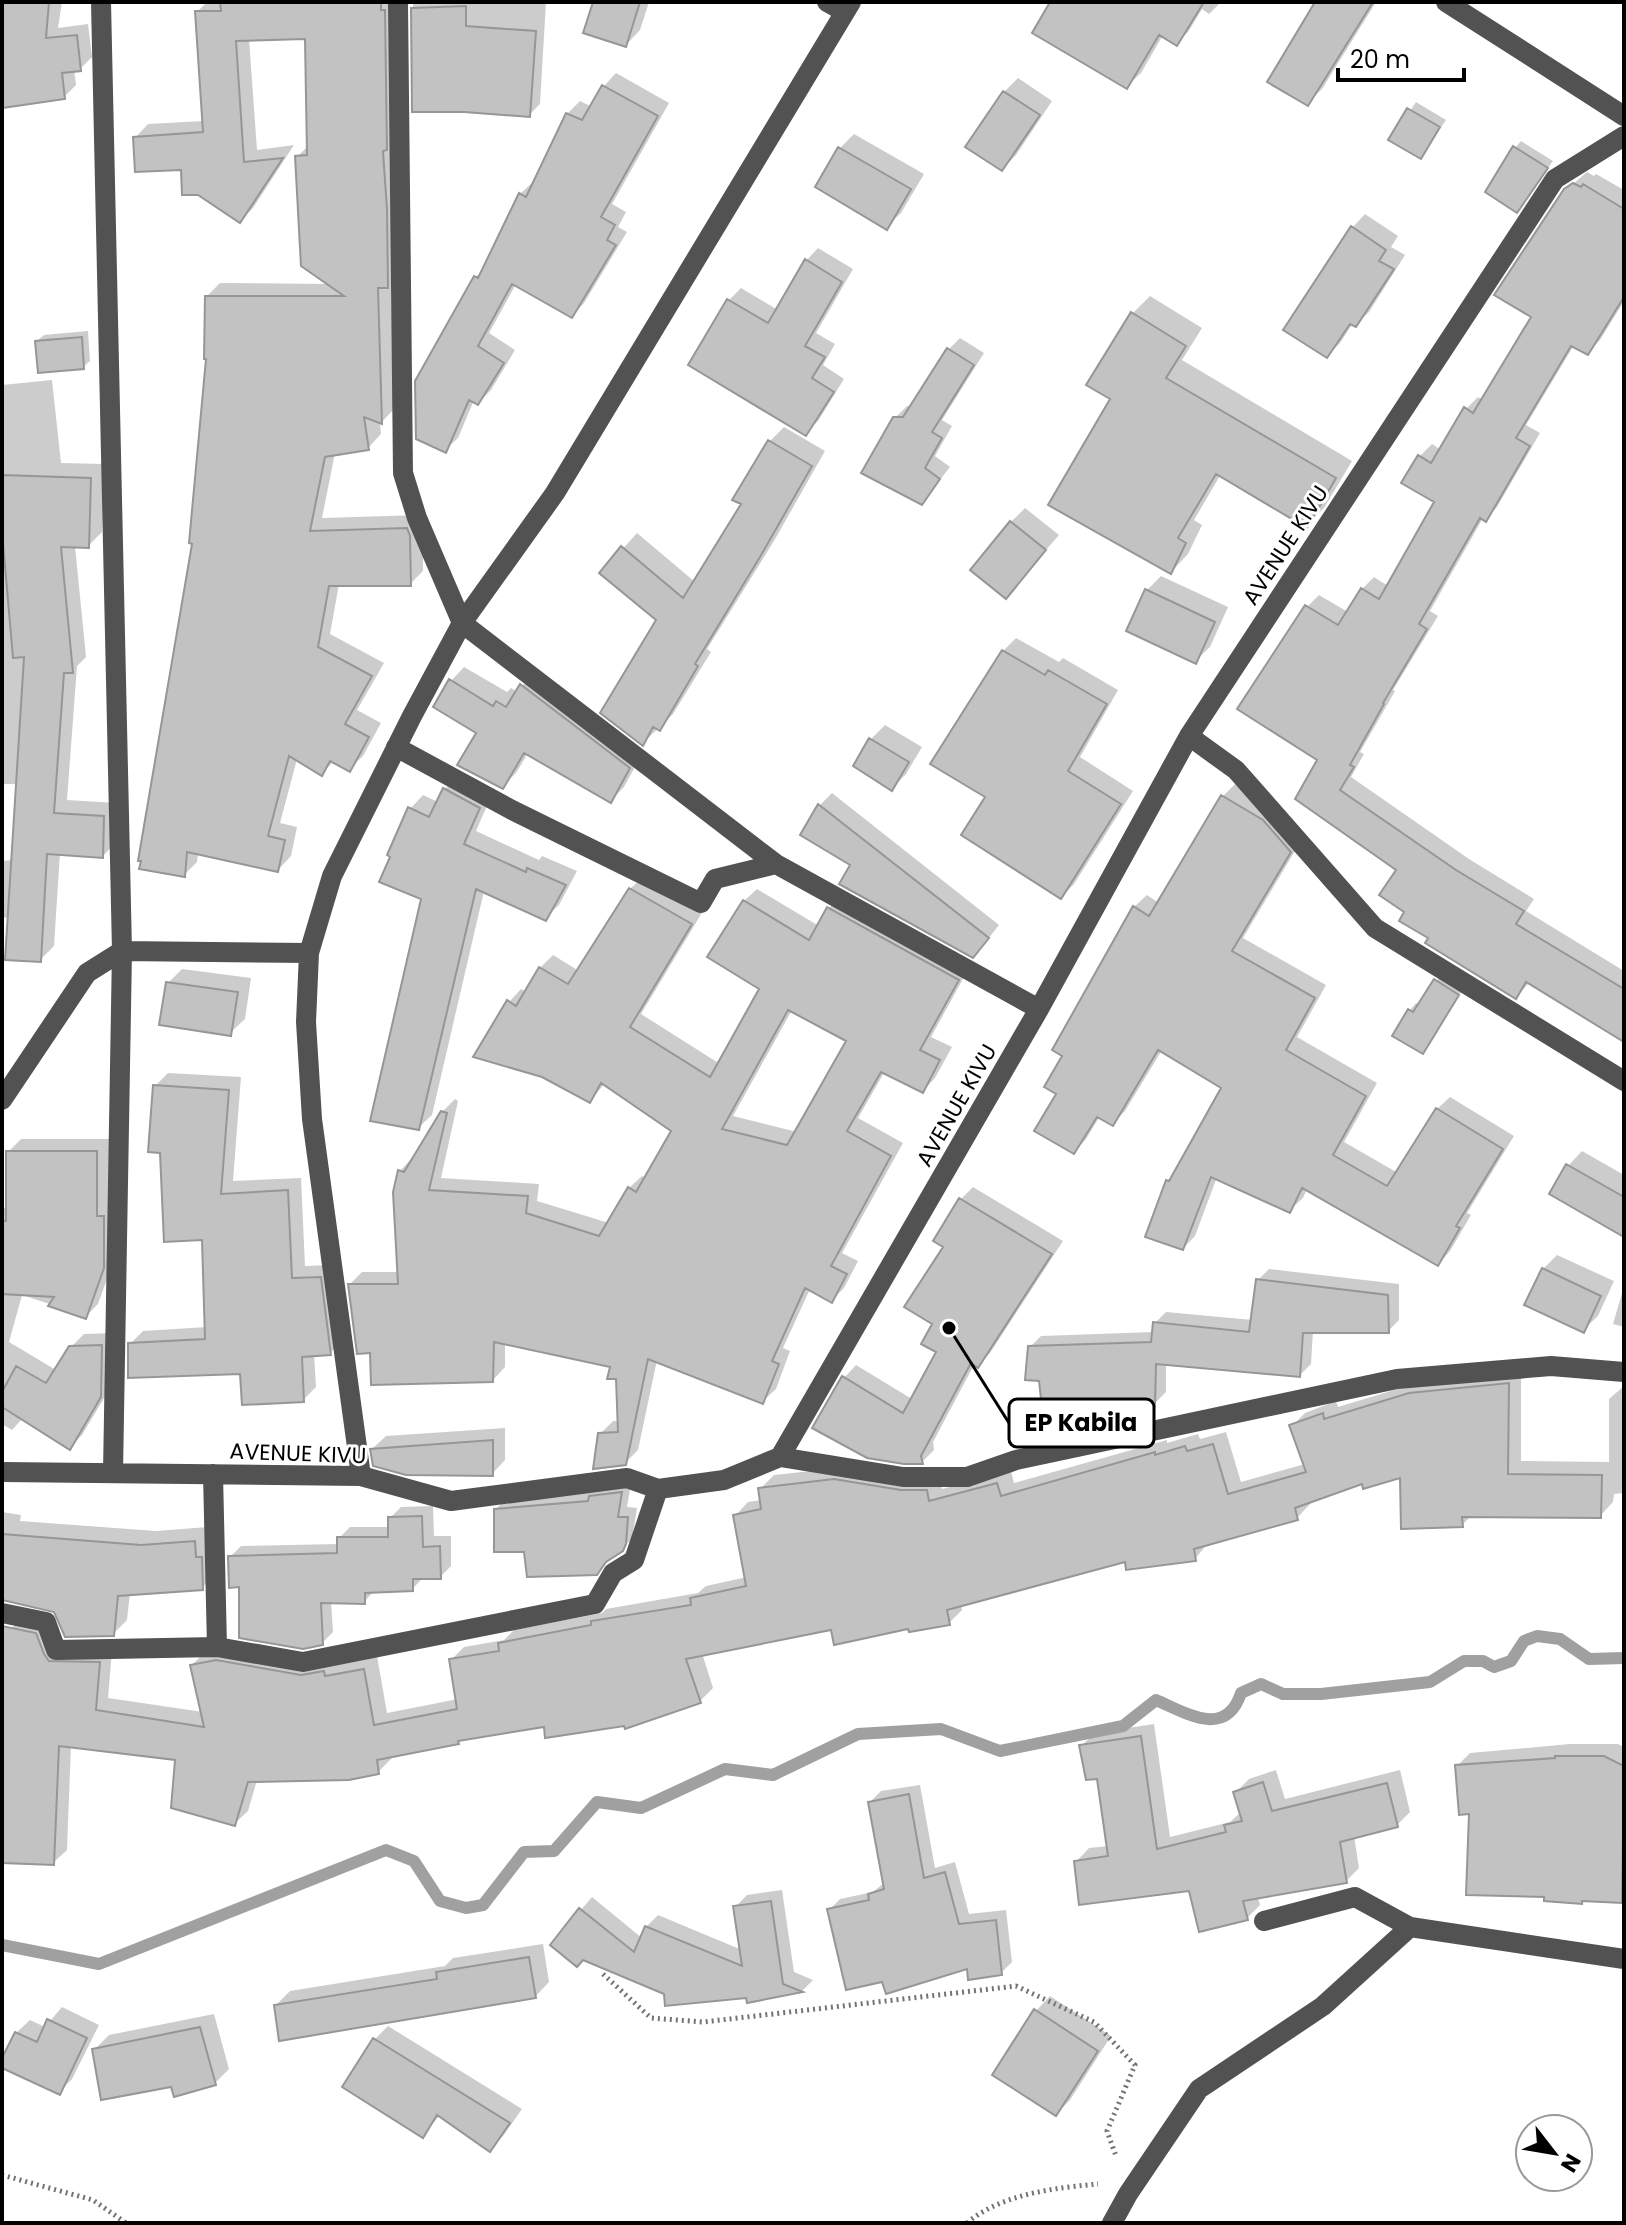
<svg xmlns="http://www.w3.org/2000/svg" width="1626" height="2225" viewBox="0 0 1626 2225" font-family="Poppins,sans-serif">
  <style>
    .shadow { fill: #0003; fill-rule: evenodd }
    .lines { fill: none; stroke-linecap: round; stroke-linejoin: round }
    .stream { stroke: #a0a0a0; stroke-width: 12 }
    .building { fill: #c2c2c2; stroke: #969696; stroke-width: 2; fill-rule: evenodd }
    .path { stroke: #747474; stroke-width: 5; stroke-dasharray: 2 4; stroke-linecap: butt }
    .minor { stroke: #525252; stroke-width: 20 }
    .labels { text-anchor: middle; stroke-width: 6; stroke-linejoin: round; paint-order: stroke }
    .street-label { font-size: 22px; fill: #000; stroke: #fff }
    .leader { fill: none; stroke: #000; stroke-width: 3 }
    .callout-dot { fill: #000; stroke: #fff; stroke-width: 3 }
    .callout { fill: #fff; stroke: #000; stroke-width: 3 }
    .callout-label { font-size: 24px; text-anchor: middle; font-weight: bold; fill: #000 }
  </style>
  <rect width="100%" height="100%" fill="#fff"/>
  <path class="shadow" d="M 2,2 L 62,2 L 58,28 L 88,24 L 92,57 L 80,69 L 74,69 L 76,85 L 64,97 L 2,106 Z
    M 207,2 L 398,2 L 401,273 L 391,283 L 394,409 L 380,424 L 381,434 L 368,448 L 335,453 L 322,518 L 420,515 L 423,522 L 423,571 L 410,584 L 339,584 L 330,634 L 384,663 L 357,710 L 381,723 L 363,756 L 349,769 L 334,761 L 322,773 L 297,759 L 280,823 L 297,827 L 291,856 L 278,870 L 198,853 L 197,862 L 184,875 L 194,542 L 208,358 L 207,296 L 220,283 L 330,284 L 297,157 L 309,145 L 307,37 L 249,39 L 257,150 L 294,145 L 253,208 L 240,221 L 183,168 L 135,138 L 148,124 L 204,121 L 197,12 Z
    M 413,2 L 546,2 L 540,104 L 529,115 L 465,110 L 414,110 Z
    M 595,2 L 649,2 L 640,30 L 626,45 Z
    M 1052,2 L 1221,2 L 1209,14 L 1202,9 L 1188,32 L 1176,43 L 1163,35 L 1141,73 L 1126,87 Z
    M 1317,2 L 1376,2 L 1322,89 L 1307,103 Z
    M 616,73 L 669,103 L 612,204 L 626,212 L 618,227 L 627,232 L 584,303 L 572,316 L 516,284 L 489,333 L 515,350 L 491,390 L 478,403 L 474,400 L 458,438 L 445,450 L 476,277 L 485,268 L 520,194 L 533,182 L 537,184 L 567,114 L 580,101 L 592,107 L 604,86 Z
    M 1018,78 L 1052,101 L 1016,155 L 1002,169 L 1004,92 Z
    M 1416,102 L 1446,120 L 1421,157 L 1391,140 Z
    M 854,134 L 924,174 L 901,213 L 886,227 L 817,186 L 840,148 Z
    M 1521,141 L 1553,161 L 1517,211 L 1515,148 Z
    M 1587,172 L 1594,176 L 1596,174 L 1624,190 L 1624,301 L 1600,340 L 1588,352 L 1574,345 L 1526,425 L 1540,433 L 1497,507 L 1485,519 L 1483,518 L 1430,611 L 1438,616 L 1393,690 L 1395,691 L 1360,752 L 1364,754 L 1351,777 L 1469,859 L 1534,899 L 1526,911 L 1624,971 L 1624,1039 L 1530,982 L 1516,997 L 1430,937 L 1407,912 L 1399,869 L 1297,798 L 1320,759 L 1307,607 L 1319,595 L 1348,612 L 1362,589 L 1374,577 L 1388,586 L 1437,502 L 1420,456 L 1432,444 L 1441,450 L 1466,409 L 1478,397 L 1483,400 L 1534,316 L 1566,190 Z
    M 1365,214 L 1398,236 L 1391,247 L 1405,255 L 1369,312 L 1355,325 L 1353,323 L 1340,343 L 1327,356 L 1352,228 Z
    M 818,248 L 853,269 L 816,333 L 835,344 L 823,365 L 844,379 L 818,421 L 805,433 L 729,300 L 741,288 L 778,310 L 806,261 Z
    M 1150,296 L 1202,328 L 1182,360 L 1352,461 L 1324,508 L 1306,525 L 1221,474 L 1194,520 L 1202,525 L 1188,554 L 1171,572 L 1113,398 L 1132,314 Z
    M 88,331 L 90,361 L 83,367 L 37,341 L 44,335 Z
    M 960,338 L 984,353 L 942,420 L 952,426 L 935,456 L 950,467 L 922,503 L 895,418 L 907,406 L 912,406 L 948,350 Z
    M 52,380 L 61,463 L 104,464 L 102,532 L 88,546 L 75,546 L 86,657 L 77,666 L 67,800 L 117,803 L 116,842 L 103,856 L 60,853 L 54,946 L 40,960 L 10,917 L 2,918 L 2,861 L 12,860 L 17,784 L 2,784 L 2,385 Z
    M 784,427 L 825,451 L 774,541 L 707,649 L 711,652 L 673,714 L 643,743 L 659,620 L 602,572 L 637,533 L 695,582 L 743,504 L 735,499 L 770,441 Z
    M 1025,508 L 1059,535 L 1006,596 L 1011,522 Z
    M 1161,576 L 1228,607 L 1210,647 L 1195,661 L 1147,590 Z
    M 1016,638 L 1059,662 L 1063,658 L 1118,690 L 1080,757 L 1133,791 L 1074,884 L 1061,897 L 987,796 L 1003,651 Z
    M 464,667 L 507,692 L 511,688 L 517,692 L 535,672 L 642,754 L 624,787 L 611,800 L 528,753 L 516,773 L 502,787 L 479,732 L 451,681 Z
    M 885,725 L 922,747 L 906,774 L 892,788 L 871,739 Z
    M 458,776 L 492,794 L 476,831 L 539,860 L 542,856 L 577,871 L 559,905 L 545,918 L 484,891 L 432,1115 L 418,1128 L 424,898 L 410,809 L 423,795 L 438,802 L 445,789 Z
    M 1235,784 L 1302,839 L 1243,938 L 1326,985 L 1297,1037 L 1377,1083 L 1344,1142 L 1398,1173 L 1437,1109 L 1450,1097 L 1514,1136 L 1467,1213 L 1471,1215 L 1450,1251 L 1438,1264 L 1307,1189 L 1303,1198 L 1290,1210 L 1217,1177 L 1195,1236 L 1183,1248 L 1168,1181 L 1177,1171 L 1224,1087 L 1162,1050 L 1125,1111 L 1112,1124 L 1100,1116 L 1086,1139 L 1074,1152 L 1059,1093 L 1065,1055 L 1134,907 L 1147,895 L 1159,903 L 1223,796 Z
    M 832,793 L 999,925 L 985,943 L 803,834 L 820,805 Z
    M 643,877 L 703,911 L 641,1014 L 720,1064 L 762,988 L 744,901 L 757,889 L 819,926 L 829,908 L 841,896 L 970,966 L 931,1037 L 952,1047 L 935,1078 L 923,1091 L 885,1071 L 858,1118 L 903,1143 L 842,1253 L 858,1261 L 844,1288 L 832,1300 L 810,1289 L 783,1348 L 790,1351 L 776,1389 L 763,1401 L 657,1360 L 638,1450 L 625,1463 L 600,1434 L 613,1421 L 620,1421 L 618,1376 L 612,1365 L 505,1342 L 505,1367 L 493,1380 L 372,1351 L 350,1284 L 362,1272 L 399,1272 L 400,1171 L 412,1158 L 442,1112 L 455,1099 L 458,1101 L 441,1178 L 539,1184 L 537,1201 L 609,1223 L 629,1188 L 642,1176 L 646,1178 L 673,1130 L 605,1083 L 590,1101 L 509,1002 L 521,989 L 526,992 L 540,968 L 553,955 L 579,971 L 630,889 ZM 792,1010 L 849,1041 L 797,1132 L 733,1116 Z
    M 182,969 L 251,978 L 245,1019 L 230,1033 L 168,983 Z
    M 1442,974 L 1464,988 L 1423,1052 L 1395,1035 L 1410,1010 L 1416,1003 L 1419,1005 Z
    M 168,1073 L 241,1077 L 233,1181 L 301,1178 L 305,1266 L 333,1265 L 343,1340 L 330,1353 L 314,1354 L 316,1387 L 303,1400 L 242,1372 L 130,1344 L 143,1331 L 207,1327 L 204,1238 L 162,1151 L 155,1086 Z
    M 21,1139 L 109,1139 L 116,1254 L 98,1304 L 86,1316 L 22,1295 L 9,1342 L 56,1370 L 70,1348 L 84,1334 L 114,1333 L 113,1383 L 82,1435 L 69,1448 L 23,1418 L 12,1430 L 2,1424 L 2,1208 L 8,1208 L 8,1152 Z
    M 1582,1151 L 1624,1175 L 1624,1206 L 1568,1166 Z
    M 973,1187 L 1063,1241 L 990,1353 L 978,1365 L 975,1363 L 933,1442 L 934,1450 L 922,1462 L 844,1378 L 856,1365 L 912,1399 L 939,1351 L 935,1323 L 946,1247 L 961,1199 Z
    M 1557,1255 L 1614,1281 L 1598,1316 L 1583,1330 L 1543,1269 Z
    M 1269,1269 L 1399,1284 L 1399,1320 L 1388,1331 L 1313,1331 L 1311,1364 L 1300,1375 L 1166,1363 L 1166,1392 L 1154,1404 L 1041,1379 L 1030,1347 L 1041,1336 L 1154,1332 L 1155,1323 L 1166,1312 L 1253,1320 L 1258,1280 Z
    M 1624,1286 L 1624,1327 L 1613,1324 Z
    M 1521,1370 L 1521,1461 L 1609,1462 L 1609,1399 L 1624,1386 L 1624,1493 L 1614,1494 L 1613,1502 L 1600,1516 L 1472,1515 L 1462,1525 L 1401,1476 L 1363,1482 L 1309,1501 L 1310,1504 L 1297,1518 L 1208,1543 L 1195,1559 L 1127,1560 L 961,1604 L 962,1610 L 949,1623 L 910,1627 L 832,1627 L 702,1653 L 713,1688 L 700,1701 L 626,1724 L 546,1725 L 462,1738 L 458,1743 L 391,1755 L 392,1758 L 378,1772 L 257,1780 L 248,1811 L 234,1824 L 177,1759 L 71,1745 L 67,1850 L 53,1863 L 2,1750 L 2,1663 L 11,1629 L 24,1615 L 57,1641 L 112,1650 L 108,1698 L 203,1712 L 192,1665 L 205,1652 L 377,1656 L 387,1713 L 458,1699 L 451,1660 L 464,1647 L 504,1640 L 514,1630 L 602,1613 L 606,1609 L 698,1593 L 706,1586 L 747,1577 L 735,1516 L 748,1502 L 762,1500 L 760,1489 L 774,1475 L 849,1467 L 940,1477 L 942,1489 L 1011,1471 L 1014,1483 L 1167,1440 L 1167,1443 L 1198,1434 L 1200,1439 L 1226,1432 L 1241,1482 L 1305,1464 L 1292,1426 L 1305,1413 L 1336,1401 L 1338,1407 L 1424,1381 Z
    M 505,1428 L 505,1460 L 492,1474 L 372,1449 L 386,1436 Z
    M 631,1483 L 627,1507 L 637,1508 L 632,1539 L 596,1573 L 525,1550 L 496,1509 L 506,1499 L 595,1492 L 601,1487 Z
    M 433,1506 L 434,1536 L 451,1536 L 451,1566 L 440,1577 L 424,1577 L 412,1589 L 375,1590 L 364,1602 L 331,1602 L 333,1632 L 322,1643 L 241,1585 L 230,1557 L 241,1546 L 339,1544 L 339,1538 L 350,1527 L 390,1527 L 390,1518 L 401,1507 Z
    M 2,1512 L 21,1515 L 20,1521 L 156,1531 L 208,1527 L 216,1573 L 202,1588 L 130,1593 L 127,1620 L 113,1634 L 55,1610 L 2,1578 Z
    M 1154,1724 L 1170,1837 L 1230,1822 L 1241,1812 L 1235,1793 L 1249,1779 L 1276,1770 L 1285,1799 L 1400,1770 L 1410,1812 L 1397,1825 L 1354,1836 L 1359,1868 L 1346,1881 L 1258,1897 L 1260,1905 L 1247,1918 L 1191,1888 L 1076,1862 L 1089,1848 L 1109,1846 L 1099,1777 L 1081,1746 L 1095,1733 Z
    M 1570,1744 L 1618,1744 L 1624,1747 L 1624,1899 L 1622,1901 L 1585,1899 L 1581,1902 L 1471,1812 L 1457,1766 L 1470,1753 Z
    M 920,1785 L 935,1868 L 955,1862 L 969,1914 L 1006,1910 L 1012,1962 L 1001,1973 L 969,1966 L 884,1979 L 829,1910 L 840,1899 L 873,1892 L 885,1882 L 870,1802 L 881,1791 Z
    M 782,1890 L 794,1972 L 813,1980 L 802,1991 L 749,2000 L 748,1996 L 666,1993 L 552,1944 L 592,1897 L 642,1938 L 646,1927 L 658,1915 L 742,1950 L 735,1907 L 747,1895 Z
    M 543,1944 L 549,1982 L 535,1997 L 276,2005 L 290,1991 L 445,1966 L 453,1958 Z
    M 1050,1996 L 1111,2036 L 1070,2100 L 1056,2114 L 1036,2011 Z
    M 62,2007 L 99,2025 L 72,2079 L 59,2092 L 2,2066 L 2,2063 L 16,2033 L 30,2020 L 45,2027 Z
    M 214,2014 L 229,2069 L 215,2083 L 173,2084 L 94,2050 L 109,2035 Z
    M 388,2026 L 522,2109 L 503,2136 L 490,2149 L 440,2115 L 422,2136 L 375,2039 Z"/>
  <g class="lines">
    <path class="stream" d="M 2,1945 L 99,1964 L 386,1850 L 414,1861 L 440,1901 L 466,1908 L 483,1905 L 524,1852 L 554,1851 L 597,1802 L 641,1808 L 725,1769 L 773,1775 L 858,1734 L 941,1729 L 1000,1751 L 1123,1726 L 1156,1700 C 1186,1713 1226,1739 1241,1693 L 1261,1684 L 1283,1694 L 1321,1694 L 1430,1682 L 1464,1661 L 1483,1661 L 1494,1667 L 1511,1661 L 1524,1641 L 1537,1636 L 1560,1639 L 1589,1659 L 1624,1658"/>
  </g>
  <path class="building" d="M 2,2 L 49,2 L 46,38 L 77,35 L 81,71 L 62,73 L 65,99 L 2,108 Z
    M 220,2 L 381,2 L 381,10 L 385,10 L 387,150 L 383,151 L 387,209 L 388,288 L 378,288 L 382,424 L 364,417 L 369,450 L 325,457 L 310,531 L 407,528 L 410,536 L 411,586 L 329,586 L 318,647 L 372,676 L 345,724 L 369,737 L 350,772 L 330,761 L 322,776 L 289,756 L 268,836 L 285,840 L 278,872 L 187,852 L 185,877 L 139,869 L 141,861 L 138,861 L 192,544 L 189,543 L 206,359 L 204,359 L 205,296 L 344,296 L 301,266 L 295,156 L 307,155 L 305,39 L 236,41 L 244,162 L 283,158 L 240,223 L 198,195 L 182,195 L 181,170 L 135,172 L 133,137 L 203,132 L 195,11 L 221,11 Z
    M 593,2 L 640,2 L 626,47 L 583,33 Z
    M 1050,2 L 1204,2 L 1177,46 L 1159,35 L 1127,89 L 1032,33 Z
    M 1315,2 L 1373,2 L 1308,106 L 1267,82 Z
    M 466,6 L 466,26 L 536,31 L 530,117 L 464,112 L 412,112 L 411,8 Z
    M 602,85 L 658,116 L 601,217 L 615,225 L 607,240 L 616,245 L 572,318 L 512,284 L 478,346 L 504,363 L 478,405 L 469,400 L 446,453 L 416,439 L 415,381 L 474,276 L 478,278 L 519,193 L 526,197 L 566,113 L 582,120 Z
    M 1003,91 L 1040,115 L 1002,171 L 965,147 Z
    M 1407,108 L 1440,127 L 1421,159 L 1388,140 Z
    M 1513,146 L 1548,168 L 1517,213 L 1485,192 Z
    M 838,147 L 911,189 L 887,230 L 815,187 Z
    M 1573,183 L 1581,187 L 1583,184 L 1624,209 L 1624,297 L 1588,355 L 1571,346 L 1516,438 L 1530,446 L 1486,522 L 1480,518 L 1419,624 L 1427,629 L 1383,703 L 1384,704 L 1350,765 L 1354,767 L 1340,790 L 1456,870 L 1524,911 L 1516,924 L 1624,989 L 1624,1042 L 1526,982 L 1516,999 L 1425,943 L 1428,938 L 1399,921 L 1404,912 L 1379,895 L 1396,870 L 1295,799 L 1317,760 L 1237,709 L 1305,605 L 1338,625 L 1361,588 L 1379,599 L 1434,502 L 1401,483 L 1418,455 L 1431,463 L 1464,407 L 1473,413 L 1531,317 L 1494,295 L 1564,189 Z
    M 1351,226 L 1386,250 L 1379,261 L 1394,269 L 1356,327 L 1350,324 L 1327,358 L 1283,330 Z
    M 805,259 L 842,282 L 805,346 L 825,357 L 812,378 L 834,392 L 806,436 L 688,365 L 727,299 L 768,323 Z
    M 1131,312 L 1186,346 L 1166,378 L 1336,478 L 1307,528 L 1216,474 L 1178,538 L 1186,543 L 1171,574 L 1048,505 L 1110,399 L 1086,385 Z
    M 82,337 L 84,369 L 38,373 L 35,341 Z
    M 947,348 L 974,365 L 932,432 L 942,438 L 925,468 L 940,479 L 922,505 L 861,473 L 893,417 L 903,417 Z
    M 768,440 L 812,466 L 760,557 L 695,664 L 698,666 L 660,731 L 653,727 L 643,746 L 600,713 L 656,620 L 599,573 L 621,546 L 683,598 L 741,504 L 732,500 Z
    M 2,475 L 91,478 L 89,548 L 61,547 L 73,673 L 64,673 L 54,813 L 104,816 L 103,858 L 47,854 L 41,962 L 5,960 L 24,657 L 13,658 L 2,531 Z
    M 1010,521 L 1046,550 L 1006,599 L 970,570 Z
    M 1145,589 L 1215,622 L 1196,664 L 1126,631 Z
    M 1002,650 L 1045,675 L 1048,670 L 1107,704 L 1068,771 L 1121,804 L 1061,899 L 961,835 L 985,797 L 930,764 Z
    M 449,679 L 493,706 L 496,701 L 506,707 L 520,684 L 630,768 L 611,803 L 524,753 L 503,789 L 457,765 L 476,733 L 433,707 Z
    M 869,738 L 909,762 L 892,791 L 853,766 Z
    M 443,788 L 480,808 L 464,844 L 526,872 L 527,868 L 566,885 L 546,921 L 476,889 L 419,1130 L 370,1121 L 421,899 L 379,882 L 390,857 L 387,855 L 408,807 L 429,817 Z
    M 1221,795 L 1263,820 L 1291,852 L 1232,951 L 1315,998 L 1286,1050 L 1366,1096 L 1333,1155 L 1387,1186 L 1436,1108 L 1503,1149 L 1456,1226 L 1460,1228 L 1438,1266 L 1302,1188 L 1290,1213 L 1211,1177 L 1183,1250 L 1145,1237 L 1166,1180 L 1169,1181 L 1221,1088 L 1158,1050 L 1113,1126 L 1097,1117 L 1074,1154 L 1034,1131 L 1056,1094 L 1044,1087 L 1062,1056 L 1052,1050 L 1133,906 L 1149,916 Z
    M 818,804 L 989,938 L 973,958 L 839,884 L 850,865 L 800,835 Z
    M 629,888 L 692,924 L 630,1027 L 710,1077 L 759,989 L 707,957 L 743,900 L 809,940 L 827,907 L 959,980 L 920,1050 L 940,1060 L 923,1093 L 881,1072 L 847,1131 L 891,1156 L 831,1266 L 847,1274 L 832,1303 L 805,1288 L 772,1361 L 779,1364 L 763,1404 L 648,1359 L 626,1465 L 593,1469 L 598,1433 L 618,1432 L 616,1379 L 607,1379 L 610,1367 L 494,1342 L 493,1382 L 371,1385 L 370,1353 L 357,1354 L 348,1284 L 398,1284 L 393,1192 L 398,1170 L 404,1172 L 441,1111 L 447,1113 L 429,1190 L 528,1196 L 526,1213 L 599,1236 L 628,1187 L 636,1192 L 671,1131 L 601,1083 L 590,1103 L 542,1077 L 473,1057 L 507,1000 L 516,1006 L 539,967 L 568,984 ZM 788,1010 L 846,1041 L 787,1145 L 722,1129 Z
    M 1434,979 L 1459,995 L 1423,1054 L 1392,1036 L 1408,1009 L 1413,1012 Z
    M 166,982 L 238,992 L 231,1036 L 159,1025 Z
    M 153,1085 L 229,1090 L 221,1194 L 288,1190 L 292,1278 L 321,1277 L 331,1355 L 302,1357 L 304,1402 L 242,1405 L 240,1374 L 128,1378 L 128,1343 L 205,1339 L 202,1240 L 164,1242 L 160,1153 L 148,1152 Z
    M 6,1151 L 97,1151 L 97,1216 L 104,1216 L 104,1268 L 86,1319 L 48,1306 L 54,1297 L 2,1294 L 2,1221 L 6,1221 Z
    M 1566,1164 L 1624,1197 L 1624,1237 L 1549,1194 Z
    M 959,1198 L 1052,1254 L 978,1368 L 971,1363 L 921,1456 L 923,1464 L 904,1464 L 867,1458 L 812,1428 L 842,1376 L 903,1413 L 936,1352 L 921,1344 L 932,1324 L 904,1307 L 943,1247 L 933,1241 Z
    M 1542,1268 L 1601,1296 L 1584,1333 L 1524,1305 Z
    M 1256,1279 L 1388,1295 L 1389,1333 L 1303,1333 L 1300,1377 L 1156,1364 L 1155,1406 L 1043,1417 L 1039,1381 L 1025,1380 L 1028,1346 L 1151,1342 L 1153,1322 L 1249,1332 Z
    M 102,1345 L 101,1397 L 70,1450 L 2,1407 L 2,1392 L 16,1366 L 46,1383 L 69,1346 Z
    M 1509,1383 L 1508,1474 L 1602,1475 L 1601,1518 L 1462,1517 L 1463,1527 L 1401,1529 L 1400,1478 L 1363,1489 L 1362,1484 L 1295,1508 L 1298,1520 L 1194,1549 L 1196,1561 L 1126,1570 L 1125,1562 L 947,1610 L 950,1625 L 909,1632 L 908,1629 L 834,1645 L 831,1630 L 686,1659 L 701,1703 L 625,1729 L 624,1726 L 545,1738 L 544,1727 L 458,1741 L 459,1744 L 377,1760 L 379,1774 L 349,1780 L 248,1782 L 235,1826 L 171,1808 L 175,1760 L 59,1746 L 54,1865 L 2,1863 L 2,1626 L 36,1633 L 44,1654 L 49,1661 L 100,1662 L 96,1710 L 204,1727 L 190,1665 L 216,1660 L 301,1675 L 324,1671 L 325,1676 L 364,1669 L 374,1725 L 457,1709 L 449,1659 L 499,1651 L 498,1643 L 591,1625 L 591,1621 L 691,1605 L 690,1598 L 746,1586 L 733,1515 L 761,1509 L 758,1488 L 834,1479 L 901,1490 L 927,1490 L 929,1501 L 997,1483 L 1001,1496 L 1155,1452 L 1155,1455 L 1185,1446 L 1187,1451 L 1213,1444 L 1228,1494 L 1306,1472 L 1289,1425 L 1323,1413 L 1324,1419 L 1409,1393 Z
    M 493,1440 L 493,1476 L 406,1475 L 373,1466 L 370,1449 Z
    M 622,1492 L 618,1517 L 628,1517 L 626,1544 L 623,1551 L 606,1562 L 597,1575 L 527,1577 L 524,1552 L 494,1552 L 494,1509 L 588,1501 L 589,1496 Z
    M 422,1516 L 423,1547 L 440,1546 L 441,1579 L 413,1579 L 413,1591 L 365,1593 L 365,1604 L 321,1603 L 323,1645 L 303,1649 L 239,1638 L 239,1587 L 229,1588 L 228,1556 L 337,1553 L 337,1537 L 388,1537 L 388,1517 Z
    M 2,1534 L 141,1545 L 195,1541 L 196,1557 L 202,1557 L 203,1590 L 118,1596 L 114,1636 L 65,1637 L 54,1612 L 2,1600 Z
    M 1141,1736 L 1157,1849 L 1226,1832 L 1224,1825 L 1242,1821 L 1233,1792 L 1263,1782 L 1272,1811 L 1387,1783 L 1398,1827 L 1340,1842 L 1347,1883 L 1243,1901 L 1248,1920 L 1199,1932 L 1189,1891 L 1079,1905 L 1074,1861 L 1108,1856 L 1097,1779 L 1086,1780 L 1079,1745 Z
    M 1555,1756 L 1604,1756 L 1624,1766 L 1622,1903 L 1582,1901 L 1582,1904 L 1544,1901 L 1544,1897 L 1466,1895 L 1469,1814 L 1459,1815 L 1455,1765 L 1555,1758 Z
    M 909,1794 L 924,1878 L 945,1872 L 959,1924 L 996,1920 L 1002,1975 L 968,1980 L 967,1969 L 886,1994 L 882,1982 L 846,1990 L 827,1909 L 869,1900 L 868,1894 L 884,1889 L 868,1802 Z
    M 771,1901 L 783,1984 L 803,1992 L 747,2003 L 746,1998 L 665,2006 L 664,1994 L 583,1960 L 577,1967 L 550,1945 L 579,1908 L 634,1952 L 645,1926 L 742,1966 L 733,1906 Z
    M 529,1957 L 536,1998 L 279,2041 L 274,2005 L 437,1979 L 436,1972 Z
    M 1034,2009 L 1098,2051 L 1056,2116 L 992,2075 Z
    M 47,2019 L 87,2038 L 60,2095 L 2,2068 L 2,2058 L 15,2032 L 37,2042 Z
    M 200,2027 L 216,2085 L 174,2097 L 171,2087 L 101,2100 L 92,2049 Z
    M 373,2038 L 510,2123 L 490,2152 L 437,2115 L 423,2138 L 342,2087 Z"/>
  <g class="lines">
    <path class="path" d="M 603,1974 L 651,2018 L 703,2022 L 1016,1986 L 1094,2022 L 1135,2065 L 1107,2131 L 1116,2156
      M 2,2175 L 93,2200 L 126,2223
      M 967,2223 C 1001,2194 1054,2188 1098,2184"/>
    <path class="minor" d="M 101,2 L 122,951 L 113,1473
      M 398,2 L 403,473 L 417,518 L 462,623 L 776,864
      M 827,2 L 845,12
      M 1446,2 L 1624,116
      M 1189,736 L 1236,770 L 1375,928 L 1624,1081
      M 396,747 L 512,810 L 701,903 L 715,879 L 776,864 L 1039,1009
      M 2,1100 L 87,973 L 122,951 L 309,953
      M 780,1457 L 903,1477 L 967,1477 L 1016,1460 L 1397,1379 L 1551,1366 L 1624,1372
      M 2,1472 L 361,1476 L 451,1501 L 627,1478 L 658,1489 L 724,1480 L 780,1457 L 1039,1009 L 1189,736 L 1555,179 L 1624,136
      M 213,1474 L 217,1647 L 303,1662 L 595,1604 L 613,1573 L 634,1560 L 658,1489
      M 361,1476 L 312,1119 L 306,1022 L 309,953 L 332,876 L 412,716 L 462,623 L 555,493 L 851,2
      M 2,1613 L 46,1622 L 56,1650 L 217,1647
      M 1264,1921 L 1355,1897 L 1410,1927
      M 1112,2223 L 1128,2194 L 1199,2089 L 1323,2006 L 1410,1927 L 1624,1959"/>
  </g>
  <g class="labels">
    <g class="street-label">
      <text transform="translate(1285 545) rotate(-57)" y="8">AVENUE KIVU</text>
      <text transform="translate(956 1105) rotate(-60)" y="8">AVENUE KIVU</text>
      <text transform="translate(298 1453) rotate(2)" y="8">AVENUE KIVU</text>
    </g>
  </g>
  <path class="leader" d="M949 1328L1009 1423"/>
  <circle class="callout-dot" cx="949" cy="1328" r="8"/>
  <rect class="callout" x="1009" y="1399" width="145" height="48" rx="8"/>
  <g class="callout-label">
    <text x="1081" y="1431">EP Kabila</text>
  </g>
  <rect width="1626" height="2225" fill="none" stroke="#000000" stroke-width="8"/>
  <g transform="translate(1554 2153) rotate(121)"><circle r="38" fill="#ffffff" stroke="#999999" stroke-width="2"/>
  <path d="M0-6L14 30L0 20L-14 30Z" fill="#000000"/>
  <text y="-12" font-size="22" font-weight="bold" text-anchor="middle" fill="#000000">N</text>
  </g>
  <path d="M1338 68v12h126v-12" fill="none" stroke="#000000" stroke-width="4"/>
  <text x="1350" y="68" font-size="24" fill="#000000" stroke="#ffffff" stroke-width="6" paint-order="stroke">20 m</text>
</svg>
